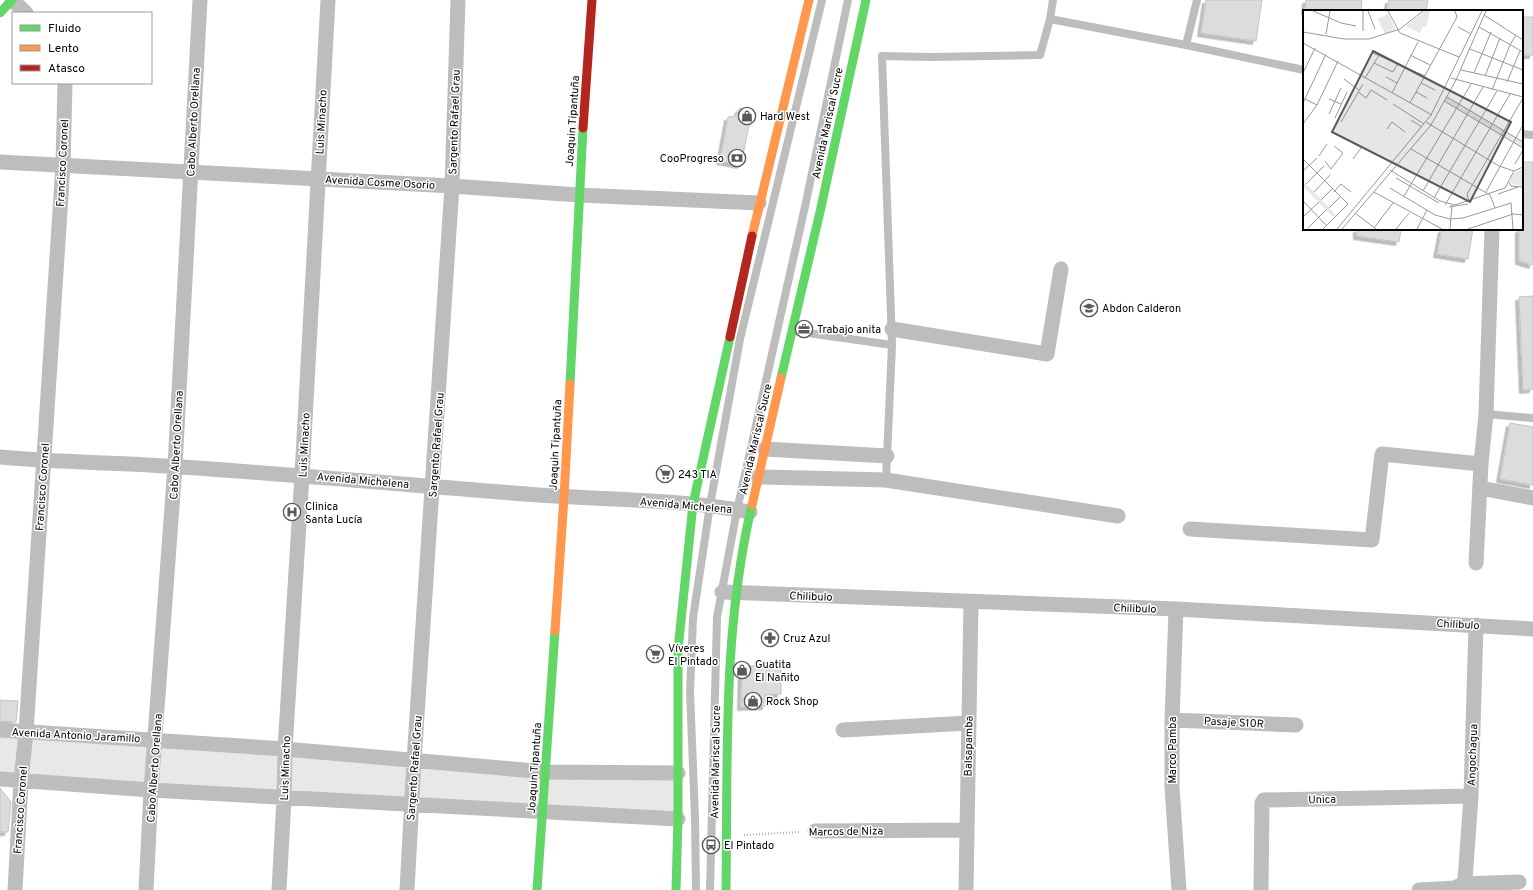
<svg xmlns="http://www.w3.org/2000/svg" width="1533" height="890" viewBox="0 0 1533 890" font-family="Overpass,sans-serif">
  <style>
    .green { fill: #e8e8e8 }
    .building { fill: #dcdcdc; stroke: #c4c4c4; filter: url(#shadow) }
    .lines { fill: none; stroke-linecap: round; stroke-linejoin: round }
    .path { stroke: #b8b8b8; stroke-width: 2.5; stroke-dasharray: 1 2; stroke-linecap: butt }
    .lane { stroke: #bdbdbd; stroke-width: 8 }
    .street { stroke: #bdbdbd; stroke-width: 15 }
    .fast { stroke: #63d668; stroke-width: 9 }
    .slow { stroke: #ff974d; stroke-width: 9 }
    .jam { stroke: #b3261e; stroke-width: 9 }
    .labels { text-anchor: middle; stroke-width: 3; stroke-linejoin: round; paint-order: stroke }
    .poi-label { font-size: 11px; fill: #000; stroke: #fff; text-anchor: start }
    .street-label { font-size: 11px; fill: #000; stroke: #fff }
    .inset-road { fill: none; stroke: #999; stroke-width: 1 }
    .view { fill: #595959; fill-opacity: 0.15; stroke: #595959; stroke-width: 2 }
    .inset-edge { fill: none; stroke: #000; stroke-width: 2 }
  </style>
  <defs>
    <filter id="shadow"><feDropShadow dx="-3.5" dy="3.5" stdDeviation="0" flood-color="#0004"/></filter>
  </defs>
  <rect width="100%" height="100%" fill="#fff"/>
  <path class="green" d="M 0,730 L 678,773 L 678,819 L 0,779 Z"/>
  <path class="building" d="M 1206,0 L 1262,0 L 1256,41 L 1201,33 Z
    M 1306,0 L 1362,0 L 1361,11 L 1305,11 Z
    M 1389,0 L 1428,0 L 1426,11 L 1387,11 Z
    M 1522,17 L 1533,17 L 1533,55 L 1522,55 Z
    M 740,108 L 752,110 L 741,165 L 720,161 L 728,117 L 735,116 Z
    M 1522,162 L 1533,162 L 1533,265 L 1519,261 L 1519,229 L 1522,229 Z
    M 1357,229 L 1401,229 L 1399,242 L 1357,236 Z
    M 1442,229 L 1473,229 L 1468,259 L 1437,254 Z
    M 1533,296 L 1533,389 L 1523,390 L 1519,297 Z
    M 1510,423 L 1533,427 L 1533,485 L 1500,479 Z
    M 742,666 L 781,666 L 781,694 L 765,695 L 766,706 L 741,707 Z
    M 0,700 L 18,701 L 16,722 L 0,721 Z
    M 0,788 L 11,802 L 8,832 L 0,832 Z"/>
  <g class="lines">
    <path class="path" d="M 744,835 L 801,832"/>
    <path class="lane" d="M 1053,0 L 1050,19 L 1186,45
      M 1197,0 L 1186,45 L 1304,70
      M 1522,134 L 1533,135
      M 794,331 L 892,345
      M 1486,414 L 1533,418
      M 886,480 L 892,345 L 882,56 L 931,57 L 1040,55 L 1050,19
      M 696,890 L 695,817 L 690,692 L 693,618 L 710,505 L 740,339 L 822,0
      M 710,890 L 717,617 L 737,510 L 806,202 L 848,0"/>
    <path class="street" d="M 12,0 L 26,13
      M 0,162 L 452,186 L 579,195 L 759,203
      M 892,329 L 1047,354 L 1061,269
      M 765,449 L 887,456
      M 0,457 C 60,463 121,462 181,467 C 301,475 420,486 539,495 C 610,500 681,499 750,512
      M 758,477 L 886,480 L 1118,516
      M 1480,488 L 1533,498
      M 1190,529 L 1372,540 L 1382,454 L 1481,464
      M 1476,563 L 1481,464 L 1486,414 L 1492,229
      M 722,592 L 1176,609 L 1533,629
      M 1176,609 L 1172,720 L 1172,787 L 1179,890
      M 1172,720 L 1296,725
      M 0,730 L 285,749 L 546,772 L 678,773
      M 843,730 L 968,723
      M 0,779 L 151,790 L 678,819
      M 815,831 L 967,830
      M 1462,884 L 1465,880 L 1471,796 L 1476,625
      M 15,890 L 21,781 L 26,732 L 63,165 L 65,83
      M 146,890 L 151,790 L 175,466 L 200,0
      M 279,890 L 284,798 L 285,749 L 302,475 L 328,0
      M 407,890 L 414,761 L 452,186 L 458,0
      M 966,890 L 971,602
      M 1261,890 L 1262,803 L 1264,800 L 1471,796
      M 1419,890 L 1455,888 L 1462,884 L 1519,882"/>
    <path class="fast" d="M 0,13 L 12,0
      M 781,378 L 820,212 L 866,0
      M 570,384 L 583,128
      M 537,890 L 555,631
      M 676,890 L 678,819 L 678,650 L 693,504 L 730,337
      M 726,890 C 728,762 722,631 752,505"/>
    <path class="slow" d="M 752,236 L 809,0
      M 752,505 L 781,378
      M 555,631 L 564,497 L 570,384"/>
    <path class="jam" d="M 583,128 L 592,0
      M 730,337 L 752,236"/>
  </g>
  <defs>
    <symbol id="shop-ring" viewBox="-11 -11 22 22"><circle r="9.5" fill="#fff" stroke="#595959" stroke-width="1.5"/><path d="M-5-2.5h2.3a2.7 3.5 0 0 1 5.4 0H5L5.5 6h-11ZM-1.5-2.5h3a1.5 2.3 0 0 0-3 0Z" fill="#595959"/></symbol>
    <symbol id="bank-ring" viewBox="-11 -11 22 22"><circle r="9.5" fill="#fff" stroke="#595959" stroke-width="1.5"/><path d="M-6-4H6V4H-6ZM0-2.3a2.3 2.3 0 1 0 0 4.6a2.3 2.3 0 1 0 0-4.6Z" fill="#595959"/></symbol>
    <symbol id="school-ring" viewBox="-11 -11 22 22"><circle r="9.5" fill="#fff" stroke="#595959" stroke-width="1.5"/><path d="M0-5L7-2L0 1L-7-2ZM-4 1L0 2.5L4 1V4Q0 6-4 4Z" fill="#595959"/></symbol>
    <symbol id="office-ring" viewBox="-11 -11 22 22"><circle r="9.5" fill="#fff" stroke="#595959" stroke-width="1.5"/><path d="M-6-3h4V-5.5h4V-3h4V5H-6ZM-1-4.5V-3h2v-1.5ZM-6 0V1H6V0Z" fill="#595959"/></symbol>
    <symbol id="supermarket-ring" viewBox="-11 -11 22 22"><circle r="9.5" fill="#fff" stroke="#595959" stroke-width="1.5"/><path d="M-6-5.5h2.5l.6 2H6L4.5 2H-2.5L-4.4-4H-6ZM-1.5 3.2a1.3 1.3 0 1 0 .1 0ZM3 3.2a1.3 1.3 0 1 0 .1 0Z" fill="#595959"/></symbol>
    <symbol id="hospital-ring" viewBox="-11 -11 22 22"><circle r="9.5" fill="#fff" stroke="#595959" stroke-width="1.5"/><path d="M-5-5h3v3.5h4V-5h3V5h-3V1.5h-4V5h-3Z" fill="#595959"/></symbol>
    <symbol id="pharmacy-ring" viewBox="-11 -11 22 22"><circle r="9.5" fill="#fff" stroke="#595959" stroke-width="1.5"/><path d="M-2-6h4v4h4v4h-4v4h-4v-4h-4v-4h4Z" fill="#595959"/></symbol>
    <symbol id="bus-ring" viewBox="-11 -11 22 22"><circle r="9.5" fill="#fff" stroke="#595959" stroke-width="1.5"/><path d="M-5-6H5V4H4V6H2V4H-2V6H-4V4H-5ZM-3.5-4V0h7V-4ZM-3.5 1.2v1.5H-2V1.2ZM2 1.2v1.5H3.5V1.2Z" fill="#595959"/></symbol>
  </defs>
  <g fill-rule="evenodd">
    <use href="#shop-ring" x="737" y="106" width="20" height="20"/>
    <use href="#bank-ring" x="727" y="148" width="20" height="20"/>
    <use href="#school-ring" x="1079" y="298" width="20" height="20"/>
    <use href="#office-ring" x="794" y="319" width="20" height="20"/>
    <use href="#supermarket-ring" x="655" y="464" width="20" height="20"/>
    <use href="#hospital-ring" x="282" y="502" width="20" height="20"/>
    <use href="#pharmacy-ring" x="760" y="628" width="20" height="20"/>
    <use href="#supermarket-ring" x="645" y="644" width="20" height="20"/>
    <use href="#shop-ring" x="732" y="660" width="20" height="20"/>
    <use href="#shop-ring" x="743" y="691" width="20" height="20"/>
    <use href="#bus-ring" x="701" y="835" width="20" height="20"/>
  </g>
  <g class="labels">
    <g class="poi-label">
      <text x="760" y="120">Hard West</text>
      <text x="724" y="162" text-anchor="end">CooProgreso</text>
      <text x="1102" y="312">Abdon Calderon</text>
      <text x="817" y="333">Trabajo anita</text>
      <text x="678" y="478">243 TIA</text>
      <text x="305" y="510">Clinica<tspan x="305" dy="13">Santa Lucía</tspan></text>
      <text x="783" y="642">Cruz Azul</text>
      <text x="668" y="652">Víveres<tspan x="668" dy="13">El Pintado</tspan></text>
      <text x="755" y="668">Guatita<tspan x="755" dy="13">El Nañito</tspan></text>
      <text x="766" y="705">Rock Shop</text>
      <text x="724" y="849">El Pintado</text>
    </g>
    <g class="street-label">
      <text transform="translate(572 121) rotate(-86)" y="4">Joaquin Tipantuña</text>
      <text transform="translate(193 122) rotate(-87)" y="4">Cabo Alberto Orellana</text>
      <text transform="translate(321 122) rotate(-87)" y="4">Luis Minacho</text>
      <text transform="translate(454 122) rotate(-88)" y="4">Sargento Rafael Grau</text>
      <text transform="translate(827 123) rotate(-78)" y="4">Avenida Mariscal Sucre</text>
      <text transform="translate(62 163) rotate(-87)" y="4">Francisco Coronel</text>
      <text transform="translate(380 182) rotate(3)" y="4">Avenida Cosme Osorio</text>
      <text transform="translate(755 439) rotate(-77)" y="4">Avenida Mariscal Sucre</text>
      <text transform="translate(176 445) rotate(-87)" y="4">Cabo Alberto Orellana</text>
      <text transform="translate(304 445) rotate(-87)" y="4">Luis Minacho</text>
      <text transform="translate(436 445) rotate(-86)" y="4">Sargento Rafael Grau</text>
      <text transform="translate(555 445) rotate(-87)" y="4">Joaquin Tipantuña</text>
      <text transform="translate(363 480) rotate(5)" y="4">Avenida Michelena</text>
      <text transform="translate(42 487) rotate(-86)" y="4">Francisco Coronel</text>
      <text transform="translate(686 505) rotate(5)" y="4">Avenida Michelena</text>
      <text transform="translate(811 596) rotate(2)" y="4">Chilibulo</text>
      <text transform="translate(1135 608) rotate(2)" y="4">Chilibulo</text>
      <text transform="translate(1458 624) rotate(3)" y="4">Chilibulo</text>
      <text transform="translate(1234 722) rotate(3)" y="4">Pasaje S10R</text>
      <text transform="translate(76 735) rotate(3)" y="4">Avenida Antonio Jaramillo</text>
      <text transform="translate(968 746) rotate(-89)" y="4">Balsapamba</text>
      <text transform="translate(1172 750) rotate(-90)" y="4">Marco Pamba</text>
      <text transform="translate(1472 755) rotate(-88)" y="4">Angochagua</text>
      <text transform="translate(715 762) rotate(-89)" y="4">Avenida Mariscal Sucre</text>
      <text transform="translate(154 768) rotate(-86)" y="4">Cabo Alberto Orellana</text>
      <text transform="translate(285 768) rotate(-88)" y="4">Luis Minacho</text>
      <text transform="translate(414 768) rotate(-86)" y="4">Sargento Rafael Grau</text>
      <text transform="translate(534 768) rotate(-86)" y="4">Joaquin Tipantuña</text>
      <text transform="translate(1322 799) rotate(-1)" y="4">Unica</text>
      <text transform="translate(20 810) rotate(-86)" y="4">Francisco Coronel</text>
      <text transform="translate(846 831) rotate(-1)" y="4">Marcos de Niza</text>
    </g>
  </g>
  <g transform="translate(1303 10)">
    <rect width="220" height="220" fill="#fff"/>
    <path d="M 122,1 L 127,1 L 123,17 L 120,16 L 117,23 L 103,16 ZM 85,4 L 93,19 L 82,24 L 75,9 ZM 144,87 L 220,132 L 220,138 L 141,91 ZM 220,159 L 220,176 L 209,174 L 207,171 L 211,163 ZM 0,171 L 33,205 L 30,207 L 0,176 Z" fill="#e8e8e8"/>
    <path class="inset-road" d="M 10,1 L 38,13 L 53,16M 65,1 L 72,19M 85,1 L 97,23 L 156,47M 181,5 L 220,30M 155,17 L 168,24M 176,17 L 220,42M 60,21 L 60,1M 0,22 L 41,29 L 66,29 L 97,19 L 120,1M 23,24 L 27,1M 0,33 L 129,105M 167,39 L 220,60M 70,43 L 122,66M 107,45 L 127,55M 71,53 L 90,62 L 95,53M 158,60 L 220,74M 0,63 L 12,38M 171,63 L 188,22M 182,66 L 197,28M 83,67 L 94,73M 62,68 L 76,45M 148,68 L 220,87M 41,69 L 56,80M 204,72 L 217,41M 118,73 L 132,80M 189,80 L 207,35 L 213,25M 55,82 L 63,88 L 68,80 L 84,90M 113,82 L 124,88M 89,83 L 115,32M 144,87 L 220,132M 2,89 L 14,95M 26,89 L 38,94M 141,91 L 220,138M 0,93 L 23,44M 107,93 L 154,7 L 152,1M 90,94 L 121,114M 26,104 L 38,78M 32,108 L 44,82M 108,110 L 119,117M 38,112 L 60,74M 123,112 L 196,156 L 211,161M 0,114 L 14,95 L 35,51M 84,119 L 89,112 L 102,122M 108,139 L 187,185 L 192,198M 16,146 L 24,134M 0,149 L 45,194 L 20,219M 50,149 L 58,138M 22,151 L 28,159 L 40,143 L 31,136M 212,154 L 220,140M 87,160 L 137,191 L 152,195 L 202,178 L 211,161 L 220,157M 0,161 L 14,148M 93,168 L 136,193M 206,172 L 208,176 L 220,177M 3,174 L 21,156M 87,178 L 132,205 L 147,209 L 160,208 L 208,193 L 210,219M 120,181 L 180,77M 11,182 L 27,165M 31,182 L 38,174 L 48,182M 71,182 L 139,219M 183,182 L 220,115M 195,184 L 215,177M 101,186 L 168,74M 131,188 L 194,81M 18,190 L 29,179M 0,191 L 24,216M 166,192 L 164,184 L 220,88M 142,195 L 207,84M 146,197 L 165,194M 26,198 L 37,187M 52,203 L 73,219M 0,207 L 16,192M 5,218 L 23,200M 71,218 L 90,193M 34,219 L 128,105 L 179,1M 39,219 L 128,115 L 153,70 L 183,1M 93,219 L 106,203M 114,219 L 124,200M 147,219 L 149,195M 165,219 L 210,204 L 220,205"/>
    <path class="view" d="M 70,41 L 208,112 L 167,192 L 29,122 Z"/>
    <rect width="220" height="220" class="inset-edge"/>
  </g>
  <rect x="12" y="12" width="140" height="72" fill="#ffffff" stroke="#999999"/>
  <rect x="20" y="25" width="20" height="6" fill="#63d668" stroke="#999999"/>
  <text x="48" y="32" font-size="12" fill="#000000">Fluido</text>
  <rect x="20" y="45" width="20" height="6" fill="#ff974d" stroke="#999999"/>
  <text x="48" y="52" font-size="12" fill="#000000">Lento</text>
  <rect x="20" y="65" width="20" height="6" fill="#b3261e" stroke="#999999"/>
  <text x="48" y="72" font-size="12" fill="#000000">Atasco</text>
</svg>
